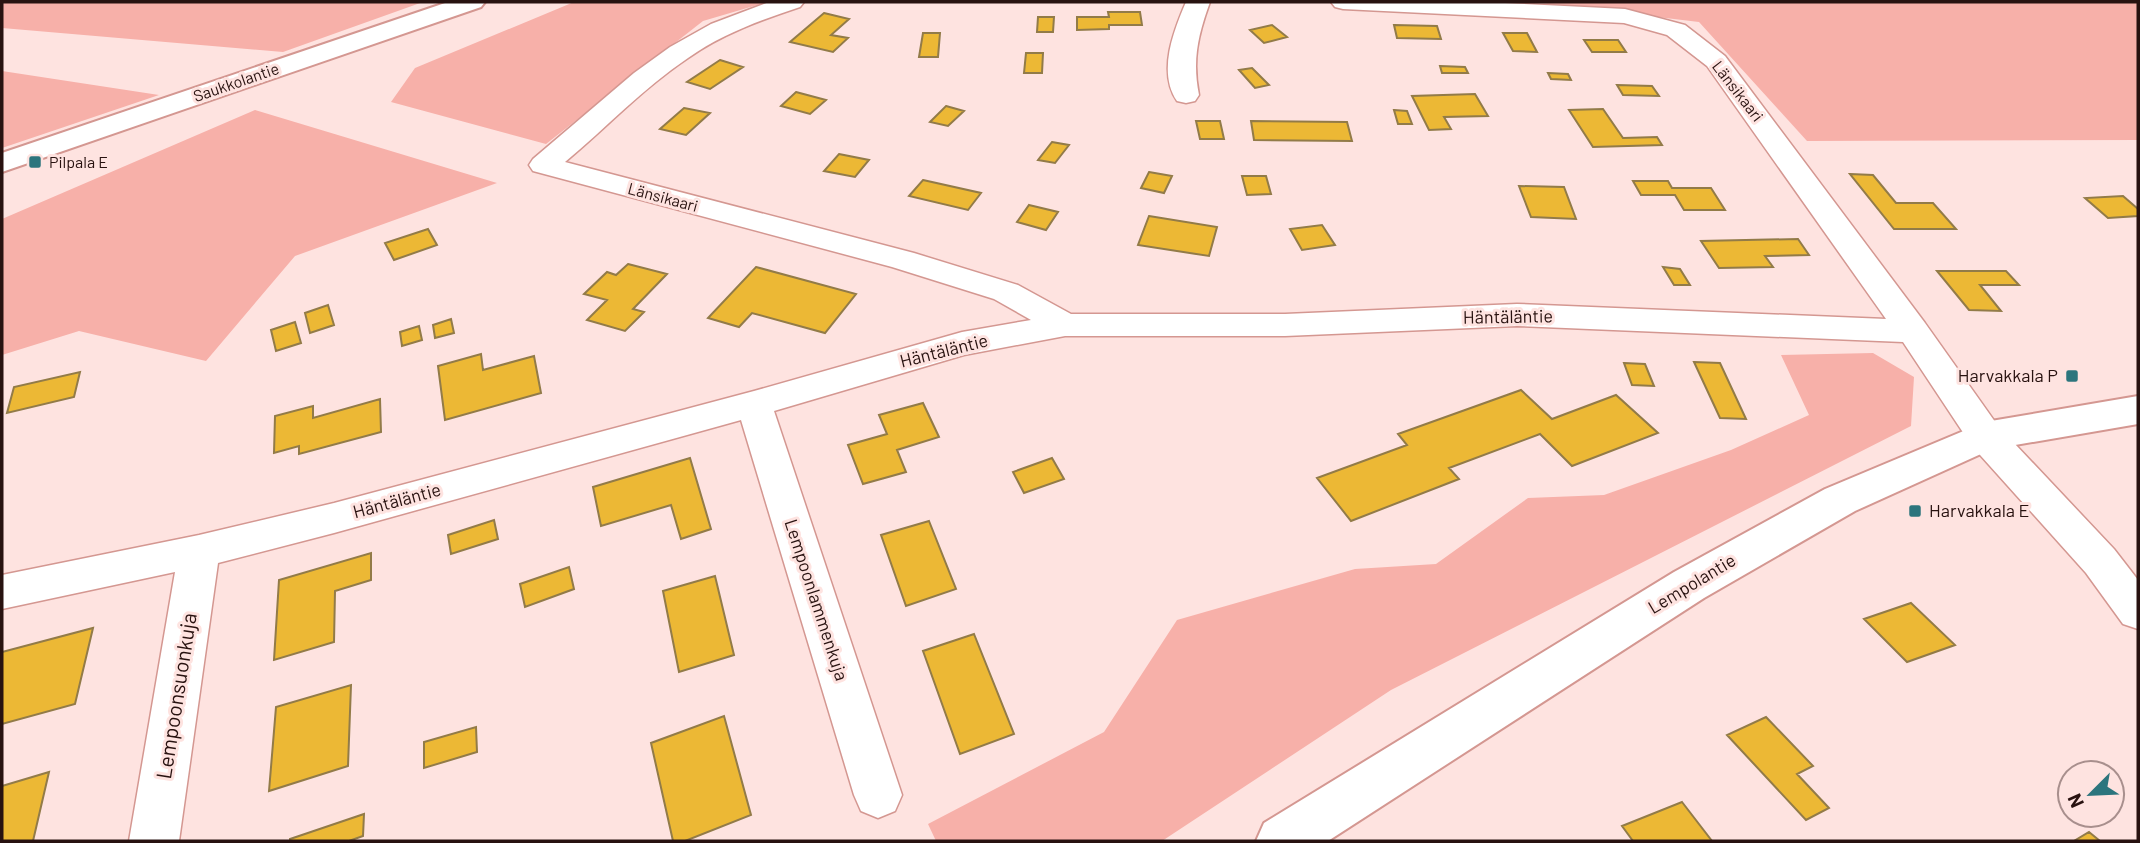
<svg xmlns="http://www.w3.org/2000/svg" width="2140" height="843" viewBox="0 0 2140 843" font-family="Barlow,sans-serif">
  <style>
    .green { fill: #f7b0a9 }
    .building { fill: #ecb835; stroke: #927b48; stroke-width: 2 }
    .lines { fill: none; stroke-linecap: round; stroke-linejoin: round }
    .street-casing { stroke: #d49791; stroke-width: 3 }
    .secondary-casing { stroke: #d49791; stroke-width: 4 }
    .street { fill: #fff; fill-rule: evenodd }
    .secondary { fill: #fff; fill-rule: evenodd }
    .poi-dot { fill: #2c757d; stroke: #fee3e0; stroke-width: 2.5 }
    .labels { text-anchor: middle; stroke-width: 6; stroke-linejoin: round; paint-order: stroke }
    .far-street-label { font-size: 16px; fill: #281210; stroke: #fee3e0 }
    .far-poi-label { font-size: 16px; fill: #281210; stroke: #fee3e0; text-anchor: start }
    .street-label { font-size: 18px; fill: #281210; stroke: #fee3e0 }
    .poi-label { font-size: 18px; fill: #281210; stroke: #fee3e0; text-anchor: end }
    .near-street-label { font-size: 21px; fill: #281210; stroke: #fee3e0 }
  </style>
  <rect width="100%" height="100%" fill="#fee3e0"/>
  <path class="green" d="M 2,2 L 423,2 L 283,52 L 2,28 Z
    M 574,2 L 767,2 L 703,21 L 546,144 L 391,102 L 415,68 Z
    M 1532,2 L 2138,2 L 2138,140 L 1807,141 L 1699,22 Z
    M 2,71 L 159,95 L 2,148 Z
    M 255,110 L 497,183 L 295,256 L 206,361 L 79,331 L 2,355 L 2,219 Z
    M 1873,353 L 1914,377 L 1911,426 L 1391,690 L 1162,841 L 936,841 L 928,824 L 1104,732 L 1177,620 L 1355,569 L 1436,564 L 1528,498 L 1604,495 L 1731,450 L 1809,415 L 1781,355 Z"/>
  <path class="building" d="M 1108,12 L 1140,12 L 1142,25 L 1109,25 L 1109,29 L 1077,30 L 1077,17 L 1109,17 Z
    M 824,13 L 849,19 L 831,35 L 848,38 L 833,52 L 790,42 Z
    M 1038,17 L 1054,17 L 1053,32 L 1037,32 Z
    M 1272,25 L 1287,37 L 1264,43 L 1250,30 Z
    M 1394,25 L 1437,26 L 1441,39 L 1397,38 Z
    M 923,33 L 940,33 L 938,57 L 919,57 Z
    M 1503,33 L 1527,33 L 1537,52 L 1513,51 Z
    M 1584,40 L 1618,40 L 1626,52 L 1592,52 Z
    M 1026,53 L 1043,53 L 1042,73 L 1024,73 Z
    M 720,60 L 743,67 L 710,89 L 687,82 Z
    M 1440,66 L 1465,67 L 1468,73 L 1442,73 Z
    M 1252,68 L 1269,85 L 1255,88 L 1239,70 Z
    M 1548,73 L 1568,74 L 1571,80 L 1551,79 Z
    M 1617,85 L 1652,86 L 1659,96 L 1623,95 Z
    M 796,92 L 826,100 L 810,114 L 781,106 Z
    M 1475,94 L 1488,116 L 1444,117 L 1451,129 L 1429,130 L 1412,96 Z
    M 946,106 L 964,111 L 948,126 L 930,122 Z
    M 684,108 L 710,113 L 686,135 L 660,129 Z
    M 1603,109 L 1623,138 L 1657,137 L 1662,145 L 1593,147 L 1569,110 Z
    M 1394,110 L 1407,111 L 1412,124 L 1398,124 Z
    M 1196,121 L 1220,121 L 1224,139 L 1200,139 Z
    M 1251,121 L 1347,122 L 1352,141 L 1254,140 Z
    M 1052,142 L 1069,145 L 1055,163 L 1038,160 Z
    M 839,154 L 869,160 L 855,177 L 824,171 Z
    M 1149,172 L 1172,176 L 1164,193 L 1141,188 Z
    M 1850,174 L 1873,175 L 1896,203 L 1933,203 L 1956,229 L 1894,229 Z
    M 1242,176 L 1266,176 L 1271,194 L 1247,195 Z
    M 923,180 L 981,193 L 968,210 L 909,196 Z
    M 1633,181 L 1668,181 L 1672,188 L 1711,188 L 1725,210 L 1684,210 L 1675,195 L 1641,195 Z
    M 1519,186 L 1564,187 L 1576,219 L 1531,217 Z
    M 2123,196 L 2138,209 L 2138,216 L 2108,218 L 2085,198 Z
    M 1029,205 L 1058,212 L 1046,230 L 1017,222 Z
    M 1149,216 L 1217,227 L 1209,256 L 1138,245 Z
    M 1322,225 L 1335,245 L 1302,250 L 1290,229 Z
    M 428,229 L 437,245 L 394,260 L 385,243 Z
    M 1798,239 L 1809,255 L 1765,256 L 1773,267 L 1719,268 L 1701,241 Z
    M 628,264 L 667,274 L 633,309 L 644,312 L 625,331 L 587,320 L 607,300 L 584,294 L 607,272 L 616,275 Z
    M 756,267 L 856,294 L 825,333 L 752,313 L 739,327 L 708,318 Z
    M 1663,267 L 1680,269 L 1690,285 L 1674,285 Z
    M 1937,271 L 2006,271 L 2019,285 L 1980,285 L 2001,311 L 1969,310 Z
    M 328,305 L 334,325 L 310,333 L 305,313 Z
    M 451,319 L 454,333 L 435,338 L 433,325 Z
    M 295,322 L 301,343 L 276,351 L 271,330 Z
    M 419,326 L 422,340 L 402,346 L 400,332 Z
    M 481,354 L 483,370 L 534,356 L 541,393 L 445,420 L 438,366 Z
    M 1694,362 L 1720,363 L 1746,419 L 1720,418 Z
    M 1624,363 L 1645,364 L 1654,386 L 1632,385 Z
    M 80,372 L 74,397 L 7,413 L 14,387 Z
    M 1521,390 L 1552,419 L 1616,395 L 1658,433 L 1572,466 L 1540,434 L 1449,468 L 1459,479 L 1351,521 L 1317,478 L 1407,445 L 1398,434 Z
    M 380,399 L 381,432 L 299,454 L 299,446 L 274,453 L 275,416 L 313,406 L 313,418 Z
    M 923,403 L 939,437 L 897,450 L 906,472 L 863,484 L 848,445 L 887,434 L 879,415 Z
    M 690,458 L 711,529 L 681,539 L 671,505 L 601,526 L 593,487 Z
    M 1052,458 L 1064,479 L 1024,493 L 1013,472 Z
    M 494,520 L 498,539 L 451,554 L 448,535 Z
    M 929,521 L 956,589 L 906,606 L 881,535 Z
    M 371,553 L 371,580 L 335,591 L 334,642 L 274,660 L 279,580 Z
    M 569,567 L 574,589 L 525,607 L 520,584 Z
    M 715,576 L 734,655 L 679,672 L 663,591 Z
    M 1911,603 L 1955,645 L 1907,662 L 1864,619 Z
    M 93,628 L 75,704 L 2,724 L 2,652 Z
    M 974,634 L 1014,734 L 960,754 L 923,651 Z
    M 351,685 L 348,766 L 269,791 L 276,707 Z
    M 724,716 L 751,815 L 685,841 L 673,841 L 651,743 Z
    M 1766,717 L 1813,766 L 1797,774 L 1829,808 L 1806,820 L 1727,735 Z
    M 476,727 L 477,752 L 424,768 L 424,742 Z
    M 49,772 L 33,841 L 2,841 L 2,786 Z
    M 1682,802 L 1712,841 L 1633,841 L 1622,826 Z
    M 364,814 L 363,836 L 349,841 L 290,841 L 290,839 Z
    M 2089,832 L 2100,841 L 2074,841 Z"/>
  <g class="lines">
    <defs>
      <path id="street" d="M 769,2 L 804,2 L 800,7 C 761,20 722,34 688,58 C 643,88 606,128 565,162 L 914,253 L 1018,285 L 1071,314 L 1285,314 L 1517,304 L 1886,319 L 1707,66 L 1667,35 L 1624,23 L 1343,9 L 1335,7 L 1331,2 L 1484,2 L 1625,9 L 1685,25 L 1725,56 L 1925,323 L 1998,426 L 2114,549 L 2138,580 L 2138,629 L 2123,624 L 2086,573 L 1972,446 L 1903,342 L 1517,326 L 1285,336 L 1065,336 L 964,355 L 774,411 L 902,795 L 895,811 L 878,818 L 861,811 L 854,795 L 741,420 L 334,533 L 218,563 L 179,841 L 129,841 L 175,572 L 2,609 L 2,575 L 199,535 L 334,503 L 754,391 L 962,332 L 1031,320 L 994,299 L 892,267 L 533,171 L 529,165 L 533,159 L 634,73 L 670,47 L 711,24 Z
        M 1186,2 L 1210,2 C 1198,35 1192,60 1199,95 L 1195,101 L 1186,103 L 1177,101 C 1157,72 1174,30 1186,2 Z"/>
      <path id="secondary" d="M 448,2 L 485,2 L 481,7 L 2,172 L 2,153 Z
        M 2138,396 L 2138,424 L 1992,449 L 1855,511 L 1704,598 L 1328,841 L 1256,841 L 1264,823 L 1674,572 L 1825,489 L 1985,422 Z"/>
    </defs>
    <use href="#street" class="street-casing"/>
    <use href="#secondary" class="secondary-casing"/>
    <use href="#street" class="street"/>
    <use href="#secondary" class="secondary"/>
  </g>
  <g class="poi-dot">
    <rect x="28" y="155" width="14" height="14" rx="3.5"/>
    <rect x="2065" y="369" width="14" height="14" rx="3.5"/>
    <rect x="1908" y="504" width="14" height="14" rx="3.5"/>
  </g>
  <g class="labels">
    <g class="far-street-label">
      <text transform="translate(236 82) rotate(-19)" y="6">Saukkolantie</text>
      <text transform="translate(1738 91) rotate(52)" y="6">Länsikaari</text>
      <text transform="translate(663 197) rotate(15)" y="6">Länsikaari</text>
    </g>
    <g class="far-poi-label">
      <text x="49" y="168">Pilpala E</text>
    </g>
    <g class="street-label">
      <text transform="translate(1508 317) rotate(-1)" y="6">Häntäläntie</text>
      <text transform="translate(944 351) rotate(-14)" y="6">Häntäläntie</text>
      <text transform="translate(397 501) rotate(-15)" y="6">Häntäläntie</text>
      <text transform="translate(1692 584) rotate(-31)" y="6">Lempolantie</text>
      <text transform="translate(816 600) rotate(72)" y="6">Lempoonlammenkuja</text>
    </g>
    <g class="poi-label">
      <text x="2058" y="382">Harvakkala P</text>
      <text x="1929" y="517" text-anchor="start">Harvakkala E</text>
    </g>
    <g class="near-street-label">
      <text transform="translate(177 696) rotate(-81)" y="7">Lempoonsuonkuja</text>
    </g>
  </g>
  <rect width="2140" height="843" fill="none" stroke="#281210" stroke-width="7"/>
  <g transform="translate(2091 794) rotate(246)"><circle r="33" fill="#fee3e0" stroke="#a88f8d" stroke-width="2"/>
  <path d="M0-5L12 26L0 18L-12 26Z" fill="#2c757d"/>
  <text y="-10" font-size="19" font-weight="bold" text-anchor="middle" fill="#281210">N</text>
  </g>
</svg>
